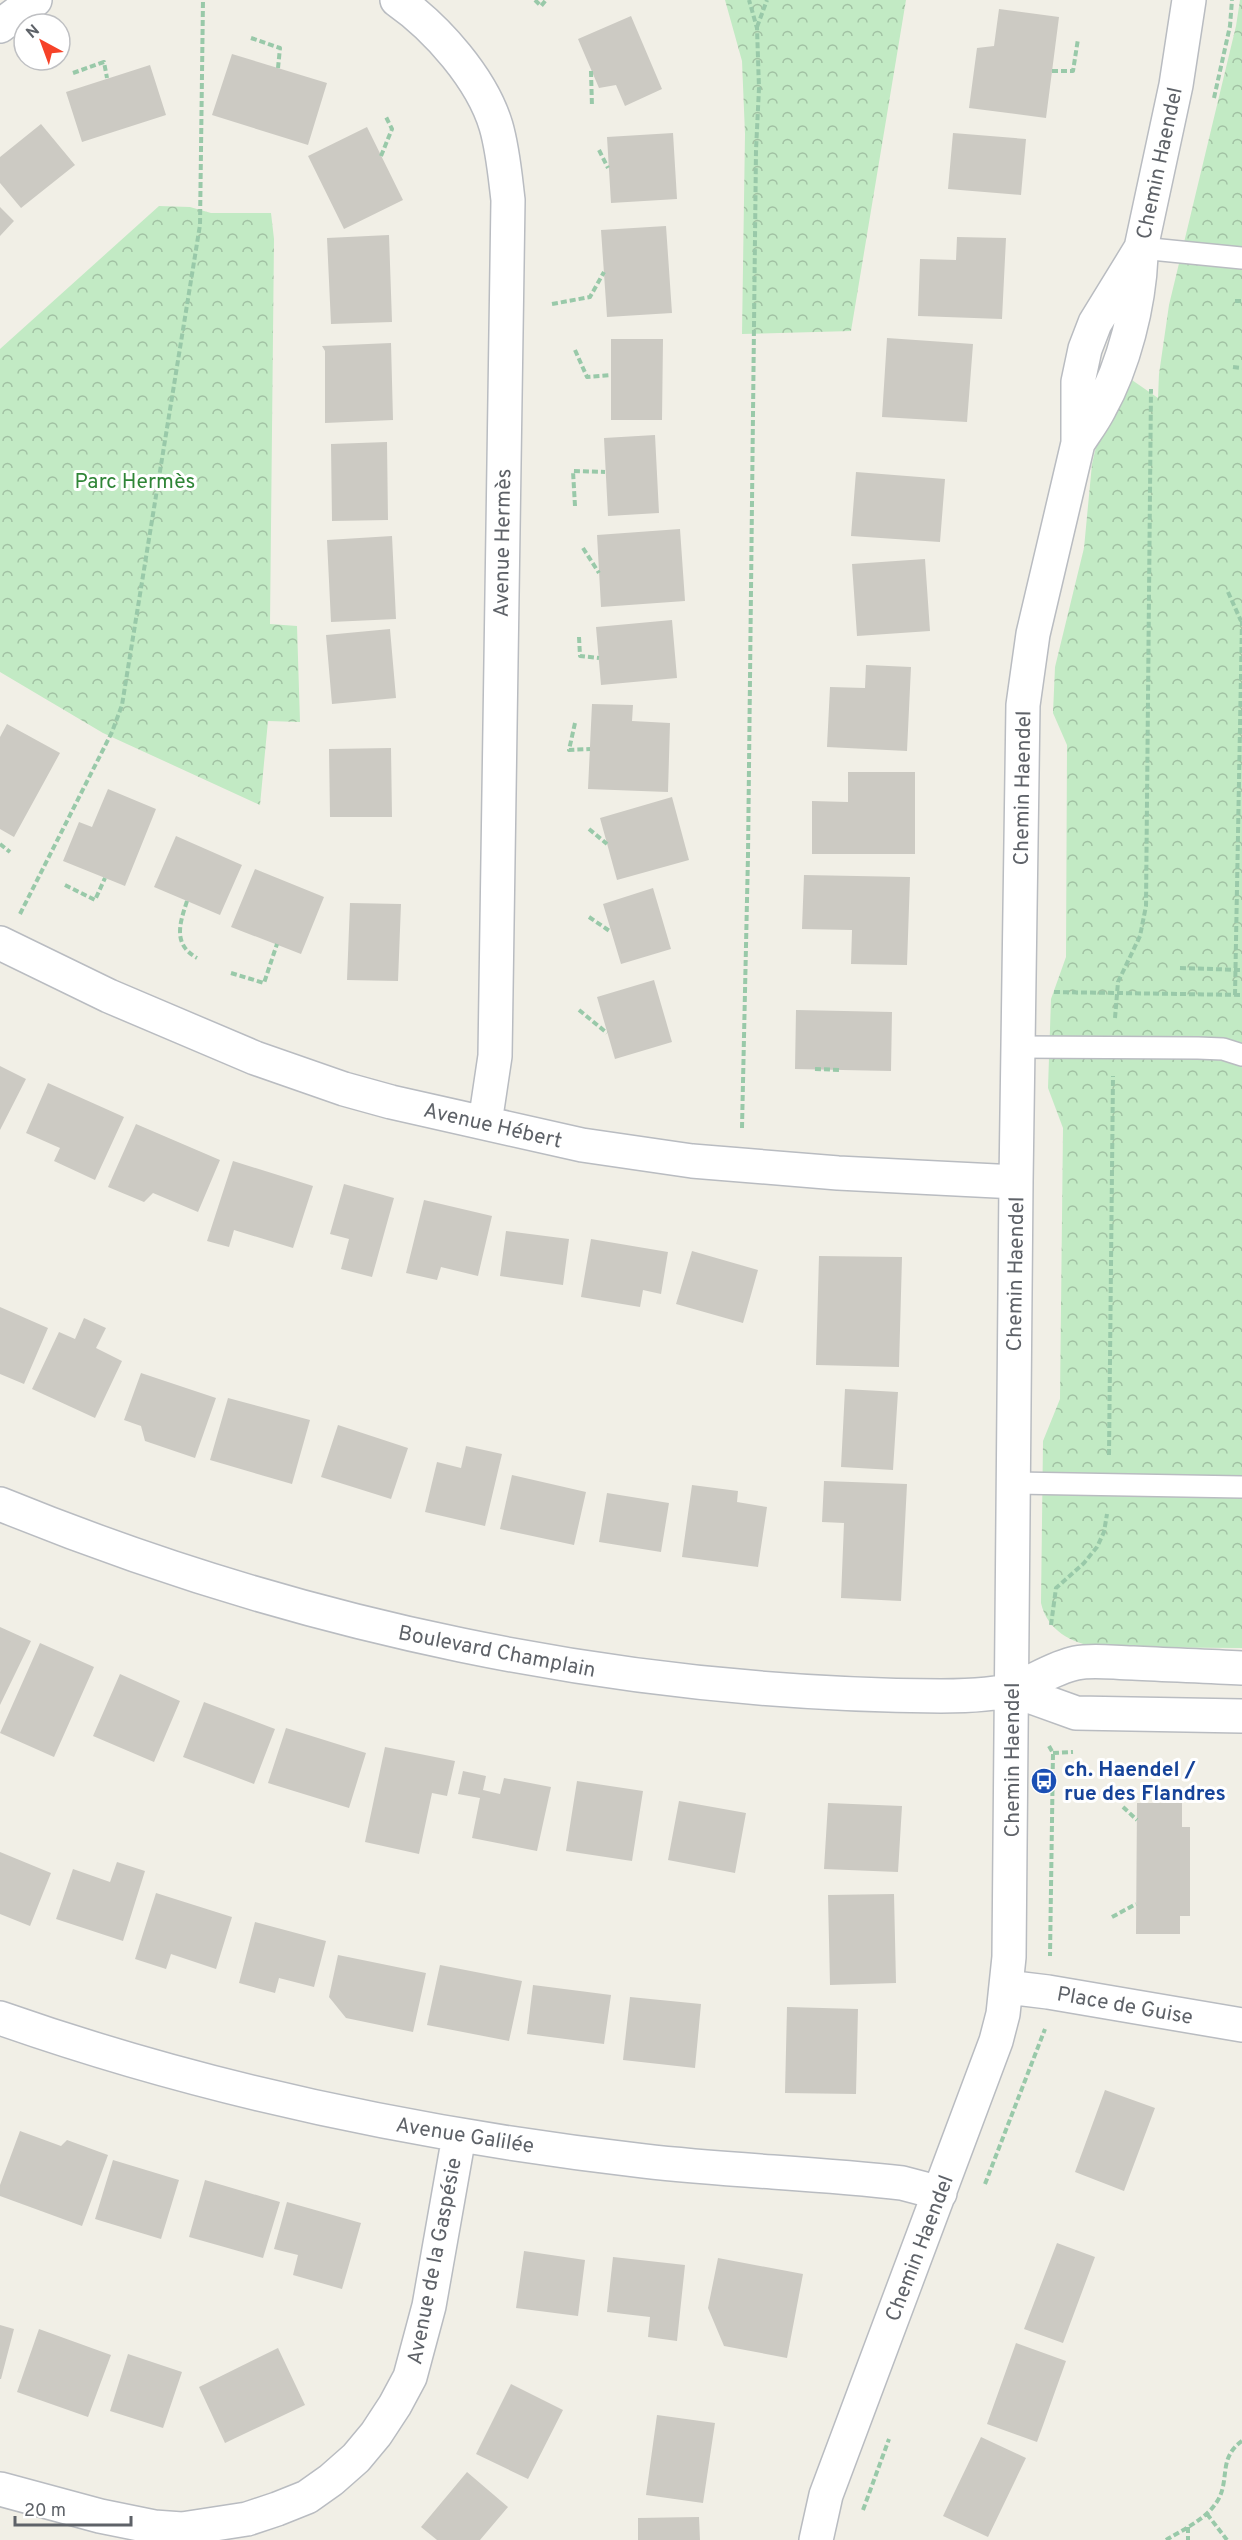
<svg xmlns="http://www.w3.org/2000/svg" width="1242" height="2540" viewBox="0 0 1242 2540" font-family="Overpass,sans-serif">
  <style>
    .park { fill: url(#park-crowns) }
    .building { fill: #cccac3 }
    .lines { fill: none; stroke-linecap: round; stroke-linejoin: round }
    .service-casing { stroke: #b9bcc1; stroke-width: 24 }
    .minor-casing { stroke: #b9bcc1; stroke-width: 36 }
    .path { stroke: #99c9a9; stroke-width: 4; stroke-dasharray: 6 3; stroke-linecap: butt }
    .service { stroke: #fff; stroke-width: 21 }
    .minor { stroke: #fff; stroke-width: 33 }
    .labels { text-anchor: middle; stroke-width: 6; stroke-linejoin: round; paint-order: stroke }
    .street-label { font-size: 21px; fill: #5e6268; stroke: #fff }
    .park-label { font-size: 21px; fill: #2f8537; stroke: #fff }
    .transit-label { font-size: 21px; font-weight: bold; fill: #164399; stroke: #fff; text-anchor: start }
  </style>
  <defs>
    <pattern id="park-crowns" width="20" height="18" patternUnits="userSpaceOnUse" patternTransform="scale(1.5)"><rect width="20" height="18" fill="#c2eac4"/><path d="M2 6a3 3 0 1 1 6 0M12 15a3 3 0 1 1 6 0" fill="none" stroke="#a1c1a3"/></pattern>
  </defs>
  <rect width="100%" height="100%" fill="#f1efe6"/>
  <path class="park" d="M 725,0 L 906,0 L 851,331 L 742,334 L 745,134 L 742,61 Z
    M 1240,0 L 1242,0 L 1242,1648 L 1097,1647 C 1071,1643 1047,1630 1041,1603 L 1043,1441 L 1060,1399 L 1063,1128 L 1048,1088 L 1051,999 L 1066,957 L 1067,745 L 1053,713 L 1055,667 L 1084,548 L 1092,464 L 1100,430 L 1129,378 L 1158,398 L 1159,374 L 1169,305 L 1236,26 Z
    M 159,206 L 190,207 L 211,213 L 271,213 L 274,239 L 270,624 L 297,626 L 300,722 L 268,721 L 260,805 L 103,733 L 0,672 L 0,349 Z"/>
  <path class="building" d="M 999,9 L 1059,17 L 1046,118 L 969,108 L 977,48 L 994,46 Z
    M 631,16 L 662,89 L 625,106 L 616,85 L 599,88 L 578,39 Z
    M 232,54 L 327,83 L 308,145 L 212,115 Z
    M 150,65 L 166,115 L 82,142 L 66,92 Z
    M 41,124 L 75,165 L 21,208 L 0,183 L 0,157 Z
    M 367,127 L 403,200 L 344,229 L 308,156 Z
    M 673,133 L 677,199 L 611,203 L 607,137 Z
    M 953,133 L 1026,139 L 1021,195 L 948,189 Z
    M 0,207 L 14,221 L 0,236 Z
    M 666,226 L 672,313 L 607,317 L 601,230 Z
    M 389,235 L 392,322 L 331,324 L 327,238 Z
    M 957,237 L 1006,238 L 1002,319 L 918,316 L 920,259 L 956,260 Z
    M 887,338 L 973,344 L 967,422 L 882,417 Z
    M 611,339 L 663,339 L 662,420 L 611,420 Z
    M 391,343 L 393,420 L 325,423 L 325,351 L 322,346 Z
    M 655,435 L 659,513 L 608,516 L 604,438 Z
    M 387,442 L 388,520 L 332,521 L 331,444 Z
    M 856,472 L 945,479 L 940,542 L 851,536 Z
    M 680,529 L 685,601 L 601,607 L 597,535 Z
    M 392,536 L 396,619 L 331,622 L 327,540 Z
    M 925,559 L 930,631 L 857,636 L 852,564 Z
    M 672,620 L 677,678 L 601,685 L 596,627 Z
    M 390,629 L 396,698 L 332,704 L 326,635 Z
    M 866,665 L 911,667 L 907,751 L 827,747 L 830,687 L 865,688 Z
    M 592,704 L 633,705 L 632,721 L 670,723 L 668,792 L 588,789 Z
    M 7,724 L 60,753 L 14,837 L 0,829 L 0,737 Z
    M 391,748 L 392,817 L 330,817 L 329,749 Z
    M 848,772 L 915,772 L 915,854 L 812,854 L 812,801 L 848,802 Z
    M 108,789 L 156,809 L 125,886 L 63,861 L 79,822 L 92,827 Z
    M 672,797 L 689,860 L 617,880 L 600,818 Z
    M 176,836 L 242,865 L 220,915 L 154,887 Z
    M 255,869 L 324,897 L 301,954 L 231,927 Z
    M 804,875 L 910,877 L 907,965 L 851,964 L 852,930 L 802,929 Z
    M 653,888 L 671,949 L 621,964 L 603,904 Z
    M 350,903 L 401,904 L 398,981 L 347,980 Z
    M 654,980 L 672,1042 L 615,1059 L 597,997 Z
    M 796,1010 L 892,1012 L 891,1071 L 795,1069 Z
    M 0,1066 L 26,1079 L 0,1130 Z
    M 48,1083 L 124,1117 L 95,1180 L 54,1161 L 60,1148 L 26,1133 Z
    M 136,1124 L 220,1160 L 198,1212 L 153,1193 L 144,1202 L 108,1187 Z
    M 233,1161 L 313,1186 L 293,1248 L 234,1230 L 229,1247 L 207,1241 Z
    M 344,1184 L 394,1198 L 372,1277 L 341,1269 L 349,1239 L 330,1234 Z
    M 424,1200 L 492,1216 L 478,1276 L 441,1267 L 437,1280 L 406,1273 Z
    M 506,1231 L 569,1239 L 563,1285 L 500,1276 Z
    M 591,1239 L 668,1252 L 661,1294 L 643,1290 L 640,1307 L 581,1297 Z
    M 692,1251 L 758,1270 L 743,1323 L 676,1304 Z
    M 819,1256 L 902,1257 L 899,1367 L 816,1365 Z
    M 0,1307 L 48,1328 L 24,1384 L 0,1374 Z
    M 84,1318 L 106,1328 L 96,1348 L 122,1361 L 95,1418 L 32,1389 L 59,1332 L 75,1339 Z
    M 141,1373 L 216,1398 L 195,1458 L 145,1441 L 141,1426 L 124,1420 Z
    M 845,1389 L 898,1392 L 893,1470 L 841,1467 Z
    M 228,1398 L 310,1420 L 292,1484 L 210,1460 Z
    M 338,1425 L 408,1448 L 391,1499 L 321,1477 Z
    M 466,1446 L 502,1454 L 485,1526 L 425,1512 L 437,1462 L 461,1468 Z
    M 512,1475 L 586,1492 L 574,1545 L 500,1529 Z
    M 824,1481 L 907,1484 L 901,1601 L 841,1598 L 844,1523 L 822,1522 Z
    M 692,1485 L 738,1491 L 737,1502 L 767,1507 L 758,1567 L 682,1557 Z
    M 607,1493 L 669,1503 L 661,1552 L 599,1542 Z
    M 0,1627 L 31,1641 L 0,1705 Z
    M 40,1643 L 94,1667 L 54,1757 L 0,1733 Z
    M 120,1674 L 180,1701 L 154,1762 L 93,1736 Z
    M 204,1702 L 275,1729 L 254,1784 L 183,1757 Z
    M 286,1728 L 366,1753 L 349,1808 L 268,1783 Z
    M 385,1747 L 455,1761 L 447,1796 L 432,1793 L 419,1854 L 365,1842 Z
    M 463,1771 L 486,1776 L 483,1790 L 500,1794 L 504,1778 L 551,1787 L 537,1851 L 472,1838 L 480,1798 L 458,1794 Z
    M 577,1781 L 643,1791 L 632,1861 L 566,1851 Z
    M 679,1801 L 746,1813 L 735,1873 L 668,1860 Z
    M 828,1803 L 902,1806 L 898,1872 L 824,1869 Z
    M 1137,1803 L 1182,1803 L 1182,1827 L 1190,1827 L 1190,1916 L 1180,1916 L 1180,1934 L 1136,1934 Z
    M 0,1852 L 51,1873 L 30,1926 L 0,1914 Z
    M 117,1862 L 145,1871 L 123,1941 L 56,1919 L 73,1869 L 110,1882 Z
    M 156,1893 L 232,1917 L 216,1969 L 171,1954 L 166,1969 L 135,1959 Z
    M 894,1894 L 896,1983 L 830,1985 L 828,1895 Z
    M 255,1922 L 326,1941 L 314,1987 L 279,1978 L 275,1993 L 239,1983 Z
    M 338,1955 L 426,1973 L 413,2032 L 346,2018 L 329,1997 Z
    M 440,1965 L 522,1981 L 509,2041 L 427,2025 Z
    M 533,1985 L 611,1995 L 604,2044 L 527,2034 Z
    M 630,1997 L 701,2004 L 695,2068 L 623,2060 Z
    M 787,2007 L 858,2009 L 856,2094 L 785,2093 Z
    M 1105,2090 L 1155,2108 L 1124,2191 L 1075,2172 Z
    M 20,2131 L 61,2146 L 67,2140 L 108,2155 L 82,2226 L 0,2196 L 0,2185 Z
    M 113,2160 L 179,2180 L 161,2239 L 95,2219 Z
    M 205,2180 L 280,2202 L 263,2258 L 189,2237 Z
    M 287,2202 L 361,2223 L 342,2289 L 293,2275 L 298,2255 L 274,2249 Z
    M 1057,2243 L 1095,2257 L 1063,2343 L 1024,2329 Z
    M 524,2251 L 585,2260 L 578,2316 L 516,2308 Z
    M 613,2257 L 685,2265 L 677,2341 L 648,2337 L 650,2317 L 607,2312 Z
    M 718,2258 L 803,2274 L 787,2358 L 724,2346 L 708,2308 Z
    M 0,2325 L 14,2329 L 1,2379 L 0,2379 Z
    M 39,2329 L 111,2355 L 88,2417 L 17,2392 Z
    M 1016,2343 L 1066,2361 L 1037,2442 L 987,2424 Z
    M 278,2348 L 305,2405 L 225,2443 L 199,2387 Z
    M 128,2354 L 182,2372 L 163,2428 L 110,2411 Z
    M 511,2384 L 563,2410 L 528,2479 L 476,2454 Z
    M 657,2415 L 715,2423 L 703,2503 L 646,2495 Z
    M 981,2437 L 1026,2458 L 988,2537 L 943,2516 Z
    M 467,2472 L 508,2507 L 480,2540 L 437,2540 L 421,2527 Z
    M 699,2517 L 700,2540 L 638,2540 L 638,2518 Z"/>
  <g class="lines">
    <defs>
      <path id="service" d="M 1141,248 L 1242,258
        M 1018,1047 L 1198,1048 L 1223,1049 L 1242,1055
        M 1013,1483 L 1242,1487"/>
      <path id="minor" d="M 397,0 C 437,28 482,79 496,126 C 503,150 505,175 508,200 L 495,1056 L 485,1123
        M 0,26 L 35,0
        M 1078,443 C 1085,432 1094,420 1100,408 C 1124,365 1139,305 1141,256
        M 0,943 L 109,996 L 255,1058 L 344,1089 L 391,1102 L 582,1145 L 692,1161 L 838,1173 L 1016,1182
        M 0,1504 C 299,1626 617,1694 941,1696 C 961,1696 998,1695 1017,1688 C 1036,1680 1056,1667 1076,1663 C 1094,1659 1115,1663 1133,1663 C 1170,1665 1206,1666 1242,1668
        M 1012,1690 L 1076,1713 L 1242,1716
        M 1007,1987 L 1048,1992 L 1242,2025
        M 0,2018 C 208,2091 425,2136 644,2161 C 730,2171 816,2173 902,2183 L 940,2193
        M 0,2489 L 100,2516 L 154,2527 L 182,2529 L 247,2519 L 277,2509 L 307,2497 L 331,2480 L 356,2458 L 376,2434 L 395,2405 L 410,2377 L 429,2306 L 459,2136
        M 816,2540 L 826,2495 L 996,2041 L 1003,2014 L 1009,1957 L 1016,1182 L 1023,705 L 1033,634 L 1078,443 L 1078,382 L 1085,349 L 1095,323 L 1141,248 L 1176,85 L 1189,0"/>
    </defs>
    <use href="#service" class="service-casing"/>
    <use href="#minor" class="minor-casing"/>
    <path class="path" d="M 535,0 L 541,6 L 546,0
      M 757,27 L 767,0
      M 251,38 L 280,48 L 278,68
      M 591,71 L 592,107
      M 1052,71 L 1073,71 L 1078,39
      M 73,73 L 104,62 L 107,78
      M 1214,98 L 1230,26 L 1232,0
      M 599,150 L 608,168
      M 381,156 L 392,129 L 386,117
      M 1235,301 L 1242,301
      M 552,304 L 590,297 L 604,272
      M 575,350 L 587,377 L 611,375
      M 1233,367 L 1242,368
      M 575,506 L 573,471 L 605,472
      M 583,548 L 599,573
      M 1228,592 L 1241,621
      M 579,637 L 580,656 L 599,658
      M 575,723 L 569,750 L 590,749
      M 589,829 L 607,844
      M 0,844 L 10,852
      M 65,885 L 95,900 L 105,878
      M 187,901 C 180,923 172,944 197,958
      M 20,914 L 112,732 L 122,705 L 200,225 L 203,0
      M 589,917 L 611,932
      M 1180,968 L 1242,970
      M 231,973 L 264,983 L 277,944
      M 1054,992 L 1242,995
      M 1235,995 L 1242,621
      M 579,1010 L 607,1033
      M 1115,1018 L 1118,982 L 1140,936 L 1146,906 L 1151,389
      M 815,1069 L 840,1070
      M 742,1128 L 748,855 L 756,150 L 759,88 L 757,28 L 749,0
      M 1109,1455 L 1113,1076
      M 1051,1625 L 1056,1588 L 1084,1563 L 1097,1547 L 1104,1532 L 1107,1514
      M 1049,1746 L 1053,1753 L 1050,1956
      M 1053,1753 L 1073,1752
      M 1123,1807 L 1137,1820
      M 1112,1917 L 1136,1904
      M 985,2184 L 1045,2029
      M 863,2510 L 889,2439
      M 1207,2514 L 1227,2540
      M 1188,2527 L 1188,2540
      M 1166,2540 C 1184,2529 1207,2519 1218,2500 C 1230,2479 1218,2458 1242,2441"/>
    <use href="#service" class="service"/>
    <use href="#minor" class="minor"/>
  </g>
  <defs>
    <symbol id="bus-disc" viewBox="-11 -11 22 22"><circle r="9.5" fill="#1a4fb4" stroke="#fff"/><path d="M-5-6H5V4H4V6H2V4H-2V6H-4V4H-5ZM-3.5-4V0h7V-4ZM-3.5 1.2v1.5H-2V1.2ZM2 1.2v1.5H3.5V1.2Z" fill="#fff"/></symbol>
  </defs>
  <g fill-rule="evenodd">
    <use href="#bus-disc" x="1029" y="1766" width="30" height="30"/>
  </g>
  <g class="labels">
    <g class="street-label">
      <text transform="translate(1159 163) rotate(-78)" y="7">Chemin Haendel</text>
      <text transform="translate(502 543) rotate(-89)" y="7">Avenue Hermès</text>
      <text transform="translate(1022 788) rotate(-89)" y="7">Chemin Haendel</text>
      <text transform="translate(493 1125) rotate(13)" y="7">Avenue Hébert</text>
      <text transform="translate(1015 1274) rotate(-89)" y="7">Chemin Haendel</text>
      <text transform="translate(497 1651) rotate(11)" y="7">Boulevard Champlain</text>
      <text transform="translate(1012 1760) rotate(-90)" y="7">Chemin Haendel</text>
      <text transform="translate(1125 2005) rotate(10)" y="7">Place de Guise</text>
      <text transform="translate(465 2135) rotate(9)" y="7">Avenue Galilée</text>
      <text transform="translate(919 2248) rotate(-69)" y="7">Chemin Haendel</text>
      <text transform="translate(434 2261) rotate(-79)" y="7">Avenue de la Gaspésie</text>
    </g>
    <g class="park-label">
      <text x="135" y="488">Parc Hermès</text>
    </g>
    <g class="transit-label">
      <text x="1064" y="1776">ch. Haendel /<tspan x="1064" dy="24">rue des Flandres</tspan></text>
    </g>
  </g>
  <g transform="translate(42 42) rotate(319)"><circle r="28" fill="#ffffff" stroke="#bfc0c3" stroke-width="1.5"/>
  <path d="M0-4.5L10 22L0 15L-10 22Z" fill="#f64228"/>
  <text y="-9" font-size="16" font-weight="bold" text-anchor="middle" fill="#5e6268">N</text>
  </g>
  <path d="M15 2516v9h116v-9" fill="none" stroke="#5e6268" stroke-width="3"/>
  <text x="24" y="2516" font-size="18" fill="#5e6268" stroke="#ffffff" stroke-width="4.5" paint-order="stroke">20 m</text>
</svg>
